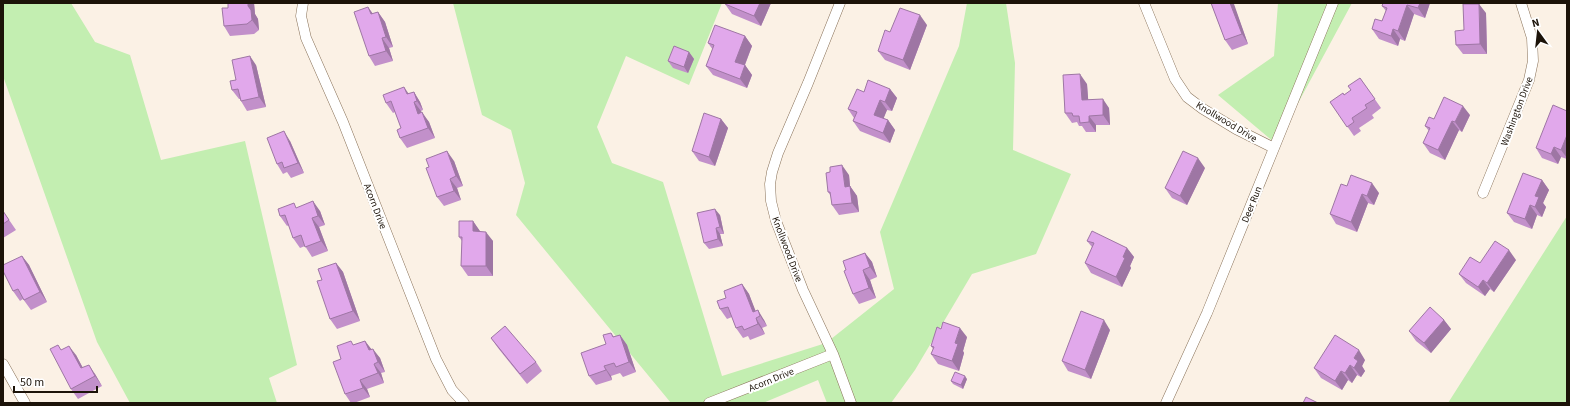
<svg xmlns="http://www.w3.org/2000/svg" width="1570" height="406" viewBox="0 0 1570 406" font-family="'Source Sans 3',sans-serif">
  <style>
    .green { fill: #c3eeb1 }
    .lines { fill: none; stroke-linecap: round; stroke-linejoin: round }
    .street-casing { stroke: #8a735a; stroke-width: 11 }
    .street { stroke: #fff; stroke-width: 10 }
    .wall { fill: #c290ca }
    .shaded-wall { fill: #9e76a4 }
    .building { fill: #e1a8eb; stroke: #9e76a4 }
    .labels { text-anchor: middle; stroke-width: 4; stroke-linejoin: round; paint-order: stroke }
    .street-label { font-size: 10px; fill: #1c1309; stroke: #fff }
  </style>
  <rect width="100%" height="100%" fill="#fbf1e5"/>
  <path class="green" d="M 3,3 L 71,3 L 95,42 L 130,55 L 161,160 L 245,141 L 297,365 L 269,378 L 277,403 L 130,403 L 97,342 L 3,76 Z
    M 453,3 L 722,3 L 689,85 L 626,56 L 597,127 L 612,163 L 663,182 L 722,376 L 826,343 L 894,289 L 880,232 L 959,46 L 967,3 L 1006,3 L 1015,63 L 1013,150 L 1071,174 L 1036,254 L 972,274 L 915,370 L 891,403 L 827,403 L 818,380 L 763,403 L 671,403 L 516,215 L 525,183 L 511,130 L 482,115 Z
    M 1278,3 L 1352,3 L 1276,144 L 1218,95 L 1274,56 Z
    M 1567,216 L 1567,403 L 1448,403 Z"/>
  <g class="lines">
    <defs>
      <path id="street" d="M 303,3 L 301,16 L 306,38 L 343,122 L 436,359 L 452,390 L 464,403
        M 840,3 L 808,83 L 778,153 L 772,172 L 770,184 L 771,201 L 776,221 L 803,290 L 833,354 L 851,403
        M 1144,3 L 1175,79 L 1187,97 L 1203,109 L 1236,129 L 1274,148
        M 1483,193 L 1529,80 L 1533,61 L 1532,38 L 1521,3
        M 3,364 L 25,403
        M 709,403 L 833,354
        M 1166,403 L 1207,313 L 1333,3"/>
    </defs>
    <use href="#street" class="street-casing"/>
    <use href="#street" class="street"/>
  </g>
  <path class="wall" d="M 228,3 L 254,3 L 255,14 L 258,19 L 259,30 L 254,34 L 230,36 L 224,26 L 228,8 Z
    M 725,3 L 771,3 L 761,26 L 732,14 L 725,4 Z
    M 1211,3 L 1233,3 L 1248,44 L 1232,50 L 1225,40 Z
    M 1383,3 L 1430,3 L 1425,18 L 1414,14 L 1405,41 L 1400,39 L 1398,46 L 1379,39 L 1372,29 L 1382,21 L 1386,11 L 1382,6 Z
    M 368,7 L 373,14 L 378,12 L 385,22 L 393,47 L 389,48 L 393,61 L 375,66 L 369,56 Z
    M 1486,13 L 1487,54 L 1463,54 L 1456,45 L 1464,30 Z
    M 927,25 L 910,70 L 885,60 L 878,51 L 890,32 Z
    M 745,36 L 752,46 L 745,65 L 752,75 L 747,88 L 713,75 L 706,66 L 713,50 L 708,43 Z
    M 689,52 L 694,59 L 688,73 L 673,68 L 668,61 Z
    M 256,65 L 266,107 L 247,111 L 241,101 L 240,99 L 239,99 L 232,90 L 236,80 Z
    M 1360,78 L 1381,108 L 1372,115 L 1374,118 L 1359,128 L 1361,131 L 1354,136 L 1330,102 L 1344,95 L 1351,90 Z
    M 1087,84 L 1088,100 L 1109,108 L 1110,125 L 1096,125 L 1096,132 L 1086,132 L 1082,126 L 1079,126 L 1077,122 L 1072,123 L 1065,113 Z
    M 890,89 L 897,98 L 892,111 L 887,110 L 883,118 L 888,120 L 895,130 L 890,143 L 860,131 L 853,121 L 854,118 L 848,109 L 864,92 Z
    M 414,92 L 420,102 L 423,110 L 421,111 L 421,113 L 429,122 L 435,138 L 407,148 L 400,138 L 401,128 L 395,112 L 393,113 L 386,103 Z
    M 1567,111 L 1567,159 L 1561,157 L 1558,164 L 1542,158 L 1536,148 Z
    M 1470,115 L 1462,132 L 1459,130 L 1445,160 L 1430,153 L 1423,143 L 1429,131 L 1425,126 L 1434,119 Z
    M 721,119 L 728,128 L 715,166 L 699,161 L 692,151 Z
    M 290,141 L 304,173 L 291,178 L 287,172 L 283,174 L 277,164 Z
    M 454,161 L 463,186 L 457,188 L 461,200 L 444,206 L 437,197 Z
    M 1205,168 L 1187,205 L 1172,198 L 1165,188 Z
    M 849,175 L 850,186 L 857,196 L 859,212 L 839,215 L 832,205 L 831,196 L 828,192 Z
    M 1542,180 L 1549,190 L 1543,203 L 1546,207 L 1542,217 L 1537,215 L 1532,229 L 1514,222 L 1507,213 Z
    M 1347,186 L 1379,193 L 1374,205 L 1368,203 L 1357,232 L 1336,224 L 1330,214 Z
    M 297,208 L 320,211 L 325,225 L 319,227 L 328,251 L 312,257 L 305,246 L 300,248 L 293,238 L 289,225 L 287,226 L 280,216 Z
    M 3,211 L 16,230 L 3,238 Z
    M 720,215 L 724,234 L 720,234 L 723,246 L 709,249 L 704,243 Z
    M 473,221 L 480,232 L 493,241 L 493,276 L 468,276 L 461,266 L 462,241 L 459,237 Z
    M 1087,241 L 1127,248 L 1134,257 L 1130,266 L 1131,268 L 1122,287 L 1091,273 L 1085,263 L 1092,247 Z
    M 865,253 L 872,262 L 877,277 L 870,280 L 876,298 L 859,304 L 853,294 L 846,270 Z
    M 22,256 L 29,265 L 47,302 L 31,310 L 23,299 L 20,301 L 13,291 Z
    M 1516,260 L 1494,292 L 1490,289 L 1485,296 L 1466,283 L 1459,274 L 1480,263 Z
    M 336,263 L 343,272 L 360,321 L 337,329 L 330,319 L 322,280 Z
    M 742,284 L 749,294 L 755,311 L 764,320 L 767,326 L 762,328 L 765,334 L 750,340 L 748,336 L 743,338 L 736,328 L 732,317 L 727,319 L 720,309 L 726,298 Z
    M 1444,320 L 1451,329 L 1431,353 L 1416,341 L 1409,331 Z
    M 1110,330 L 1091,379 L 1068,371 L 1062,361 Z
    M 611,333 L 614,337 L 620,335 L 627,345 L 636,372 L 623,377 L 620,373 L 611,376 L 612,380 L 596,385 L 589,376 L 606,344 Z
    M 967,337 L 963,351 L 964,353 L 959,371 L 938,364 L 931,354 L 933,349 L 931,346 Z
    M 491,338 L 536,362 L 542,371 L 527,384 L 498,348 Z
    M 365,341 L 371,349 L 380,358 L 385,372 L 381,373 L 384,383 L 367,389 L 370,397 L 354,403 L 351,403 L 345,394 L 341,359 L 354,345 Z
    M 62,350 L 76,355 L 83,368 L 95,374 L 102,386 L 78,399 L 71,389 Z
    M 1365,360 L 1362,366 L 1365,371 L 1361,377 L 1357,375 L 1352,383 L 1348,380 L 1342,390 L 1321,378 L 1314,368 Z
    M 967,379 L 963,389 L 953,384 L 951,381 Z"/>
  <path class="shaded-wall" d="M 248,3 L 254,3 L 255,14 L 258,19 L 259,30 L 252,20 L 248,6 Z
    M 760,3 L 771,3 L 761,26 L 754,16 Z
    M 1230,3 L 1233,3 L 1234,4 L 1248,44 L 1242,34 Z
    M 1420,3 L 1430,3 L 1425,18 L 1418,8 Z
    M 1479,4 L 1486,13 L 1487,54 L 1480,44 Z
    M 1407,5 L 1414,14 L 1405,41 L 1398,31 Z
    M 368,7 L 375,17 L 371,14 Z
    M 378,12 L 385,22 L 393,47 L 386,37 Z
    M 920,15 L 927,25 L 910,70 L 903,60 Z
    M 1393,29 L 1400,39 L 1398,46 L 1391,36 Z
    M 745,36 L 752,46 L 742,72 L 735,62 Z
    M 382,38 L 389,48 L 393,61 L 386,51 Z
    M 689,52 L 694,59 L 688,73 L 684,67 Z
    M 250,56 L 256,65 L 266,107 L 259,97 Z
    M 745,65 L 752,75 L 747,88 L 740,79 Z
    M 1080,74 L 1087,84 L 1089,110 L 1082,100 Z
    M 404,87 L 411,97 L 407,94 Z
    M 890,89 L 897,98 L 892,111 L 885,102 Z
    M 414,92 L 420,102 L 423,110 L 417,101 Z
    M 1103,99 L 1109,108 L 1110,125 L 1103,115 Z
    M 880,100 L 887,110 L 881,125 L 874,115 Z
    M 414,102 L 421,111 L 425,123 L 418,114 Z
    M 1463,106 L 1470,115 L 1462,132 L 1455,122 Z
    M 422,112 L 429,122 L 435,138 L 428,128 Z
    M 1089,116 L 1096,125 L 1096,132 L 1089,122 Z
    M 721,119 L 728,128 L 715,166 L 709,157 Z
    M 888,120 L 895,130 L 890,143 L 883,133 Z
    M 1452,121 L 1459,130 L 1445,160 L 1438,150 Z
    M 284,131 L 290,141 L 304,173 L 298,163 Z
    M 1567,135 L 1567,158 L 1561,150 Z
    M 1554,147 L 1561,157 L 1558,164 L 1551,154 Z
    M 447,151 L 454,161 L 463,186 L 456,176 Z
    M 1198,158 L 1205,168 L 1187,205 L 1180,196 Z
    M 842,165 L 849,175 L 850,186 L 857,196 L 859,212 L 852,203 L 845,187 Z
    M 450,179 L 457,188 L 461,200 L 454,191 Z
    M 1542,180 L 1549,190 L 1543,203 L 1546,207 L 1542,217 L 1535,207 L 1535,196 Z
    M 1372,183 L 1379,193 L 1374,205 L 1367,196 Z
    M 1362,194 L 1368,203 L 1357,232 L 1351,222 Z
    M 313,201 L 320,211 L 325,225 L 318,216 Z
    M 1530,205 L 1537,215 L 1532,229 L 1525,219 Z
    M 715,209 L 720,215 L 724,234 L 720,227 Z
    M 312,218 L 319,227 L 328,251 L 321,241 Z
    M 473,221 L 480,231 L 480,241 L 473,231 Z
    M 716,228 L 720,234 L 723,246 L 718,239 Z
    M 486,232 L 493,241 L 493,276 L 486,266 Z
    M 1127,248 L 1134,257 L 1130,266 L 1131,268 L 1122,287 L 1116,277 L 1123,257 Z
    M 1509,250 L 1516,260 L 1494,292 L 1487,283 Z
    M 865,253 L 872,262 L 877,277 L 870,267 Z
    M 22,256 L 29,265 L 47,302 L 40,292 Z
    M 336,263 L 343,272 L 360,321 L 353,311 Z
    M 863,270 L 870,280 L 876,298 L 869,288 Z
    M 1483,280 L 1490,289 L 1485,296 L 1478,287 Z
    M 742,284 L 749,294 L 758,317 L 753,312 Z
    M 758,310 L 764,320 L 767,326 L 760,316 Z
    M 756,318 L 762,328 L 765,334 L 758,324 Z
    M 1104,320 L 1110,330 L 1091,379 L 1085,370 Z
    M 1444,320 L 1451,329 L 1431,353 L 1424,343 Z
    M 960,328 L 967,337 L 963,351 L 964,353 L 959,371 L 952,361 L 955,343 Z
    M 620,335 L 627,345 L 636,372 L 629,362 Z
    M 365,341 L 372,350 L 369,350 Z
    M 69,346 L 76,355 L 88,378 L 81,368 Z
    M 373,349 L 380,358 L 385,372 L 378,362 Z
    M 1359,350 L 1365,360 L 1362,366 L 1365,371 L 1361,377 L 1354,368 L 1354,358 Z
    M 374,364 L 381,373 L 384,383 L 378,373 Z
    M 89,365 L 95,374 L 102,386 L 95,376 Z
    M 1350,365 L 1357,375 L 1352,383 L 1345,373 Z
    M 604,366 L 611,376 L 612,380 L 606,370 Z
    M 1341,371 L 1348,380 L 1342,390 L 1335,381 Z
    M 965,376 L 967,379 L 963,389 L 961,385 Z
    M 360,380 L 367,389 L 370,397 L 363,388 Z"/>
  <path class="building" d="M 228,3 L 248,3 L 248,6 L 251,10 L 252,20 L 247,24 L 224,26 L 222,8 L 228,8 Z
    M 725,3 L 760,3 L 754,16 L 725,4 Z
    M 1211,3 L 1230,3 L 1242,34 L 1225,40 Z
    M 1383,3 L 1420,3 L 1418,8 L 1407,5 L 1398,31 L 1393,29 L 1391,36 L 1372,29 L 1375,19 L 1382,21 L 1387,8 L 1382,6 Z
    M 1463,4 L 1479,4 L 1480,44 L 1456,45 L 1455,31 L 1464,30 Z
    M 368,7 L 371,14 L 378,12 L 386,37 L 382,38 L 386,51 L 369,56 L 354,12 Z
    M 900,8 L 920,15 L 903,60 L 878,51 L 885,30 L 890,32 Z
    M 715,25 L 745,36 L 735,62 L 745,65 L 740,79 L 706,66 L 714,45 L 708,43 Z
    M 674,46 L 689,52 L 684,67 L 668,61 Z
    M 250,56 L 259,97 L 241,101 L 238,89 L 232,90 L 230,81 L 236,80 L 232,60 Z
    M 1080,74 L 1082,100 L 1103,99 L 1103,115 L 1089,116 L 1089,122 L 1080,123 L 1079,116 L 1073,116 L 1072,113 L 1065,113 L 1063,75 Z
    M 1360,78 L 1375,99 L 1365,105 L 1367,108 L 1352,118 L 1354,122 L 1347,127 L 1330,102 L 1343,93 L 1344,95 L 1351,90 L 1348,86 Z
    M 868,80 L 890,89 L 885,102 L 880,100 L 874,115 L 888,120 L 883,133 L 853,121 L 857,112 L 848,109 L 857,89 L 864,92 Z
    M 404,87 L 407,94 L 414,92 L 417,101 L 414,102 L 418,114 L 422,112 L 428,128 L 400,138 L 397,130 L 401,128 L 391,101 L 386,103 L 383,95 Z
    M 1444,97 L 1463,106 L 1455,122 L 1452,121 L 1438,150 L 1423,143 L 1430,128 L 1425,126 L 1429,117 L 1434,119 Z
    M 1553,105 L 1567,111 L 1567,135 L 1561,150 L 1554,147 L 1551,154 L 1536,148 Z
    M 704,113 L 721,119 L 709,157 L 692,151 Z
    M 284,131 L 298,163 L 284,168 L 282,162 L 277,164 L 267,138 Z
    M 447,151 L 456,176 L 450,179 L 454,191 L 437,197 L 426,168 L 429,167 L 426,159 Z
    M 1183,151 L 1198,158 L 1180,196 L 1165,188 Z
    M 842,165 L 845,187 L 850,186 L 852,203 L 832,205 L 830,192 L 828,192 L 826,173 L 830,172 L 830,167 Z
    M 1523,173 L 1542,180 L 1535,196 L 1539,197 L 1535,207 L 1530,205 L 1525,219 L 1507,213 Z
    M 1351,175 L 1372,183 L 1367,196 L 1362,194 L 1351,222 L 1330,214 L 1341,184 L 1347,186 Z
    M 313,201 L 318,216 L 312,218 L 321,241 L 305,247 L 301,235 L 293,238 L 285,215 L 280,216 L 278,209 L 294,203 L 296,208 Z
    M 715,209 L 720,227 L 716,228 L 718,239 L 704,243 L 697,213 Z
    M 3,211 L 9,220 L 3,224 Z
    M 459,221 L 473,221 L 473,231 L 486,232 L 486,266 L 461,266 L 462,237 L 459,237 Z
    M 1092,231 L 1127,248 L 1123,257 L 1125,258 L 1116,277 L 1085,263 L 1094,243 L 1087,241 Z
    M 1495,241 L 1509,250 L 1487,283 L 1483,280 L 1478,287 L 1459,274 L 1470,257 L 1480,263 Z
    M 865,253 L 870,267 L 863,270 L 869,288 L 853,294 L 844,271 L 846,270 L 843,261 Z
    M 22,256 L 40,292 L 24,300 L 18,289 L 13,291 L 3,271 L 3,265 Z
    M 336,263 L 353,311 L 330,319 L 317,281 L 322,280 L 318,269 Z
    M 742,284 L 753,312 L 758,310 L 760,316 L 756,318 L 758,324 L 744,330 L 742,326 L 736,328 L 728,307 L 720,309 L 717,301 L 726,298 L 724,291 Z
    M 1430,307 L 1444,320 L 1424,343 L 1409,331 Z
    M 1081,311 L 1104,320 L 1085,370 L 1062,361 Z
    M 943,322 L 960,328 L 955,343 L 958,344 L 952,361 L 931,354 L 934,347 L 931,346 L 937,327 L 941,329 Z
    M 505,326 L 536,362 L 520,374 L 491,338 Z
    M 611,333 L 613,337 L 620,335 L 629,362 L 616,367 L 614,363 L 604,366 L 606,370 L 589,376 L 581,353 L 606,344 L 603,335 Z
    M 1335,335 L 1359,350 L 1354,358 L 1358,361 L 1354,368 L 1350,365 L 1345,373 L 1341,371 L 1335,381 L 1314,368 Z
    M 351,341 L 353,345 L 365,341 L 369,350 L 373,349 L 378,362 L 374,364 L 378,373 L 360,380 L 363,388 L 345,394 L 333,362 L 341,359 L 337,346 Z
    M 58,345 L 61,350 L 69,346 L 81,368 L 89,365 L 95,376 L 71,389 L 50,349 Z
    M 955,372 L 965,376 L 961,385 L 951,381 Z
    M 1306,397 L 1318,403 L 1303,403 Z"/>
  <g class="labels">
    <g class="street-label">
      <text transform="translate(1516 111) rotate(-69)" y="4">Washington Drive</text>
      <text transform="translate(1227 121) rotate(31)" y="4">Knollwood Drive</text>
      <text transform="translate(1251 204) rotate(-68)" y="4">Deer Run</text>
      <text transform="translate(376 206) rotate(69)" y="4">Acorn Drive</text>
      <text transform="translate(788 249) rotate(69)" y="4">Knollwood Drive</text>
      <text transform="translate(771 379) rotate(-22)" y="4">Acorn Drive</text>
    </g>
  </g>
  <rect width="1570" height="406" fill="none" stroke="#1c1309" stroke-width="8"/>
  <g transform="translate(1538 32) rotate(345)" stroke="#ffffff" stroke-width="3" paint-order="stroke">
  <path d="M0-3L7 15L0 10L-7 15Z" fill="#1c1309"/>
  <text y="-6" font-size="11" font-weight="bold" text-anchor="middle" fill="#1c1309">N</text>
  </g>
  <path d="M14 386v6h83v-6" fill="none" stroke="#1c1309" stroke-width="2"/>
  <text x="20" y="386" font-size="12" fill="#1c1309" stroke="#ffffff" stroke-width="3" paint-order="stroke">50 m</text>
</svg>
